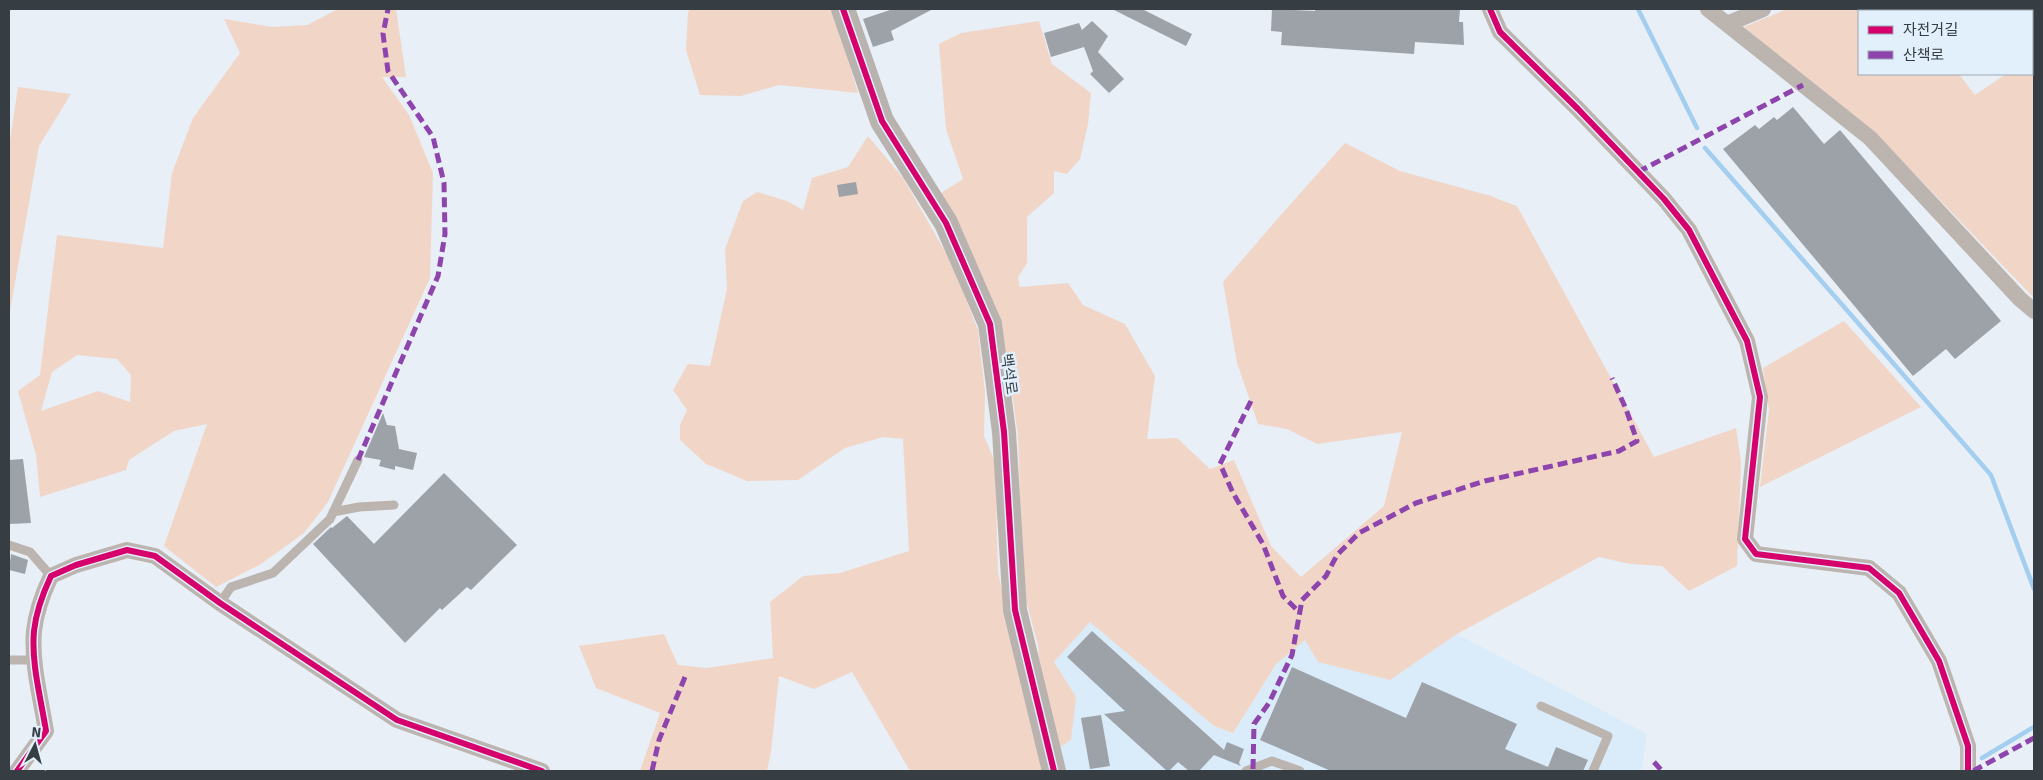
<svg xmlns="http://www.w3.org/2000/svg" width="2043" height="780" viewBox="0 0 2043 780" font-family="Signika,'Noto Sans KR',sans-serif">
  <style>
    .built { fill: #daebf9 }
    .green { fill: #f1d6c8; fill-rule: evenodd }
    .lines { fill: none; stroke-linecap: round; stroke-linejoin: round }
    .stream { stroke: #a3cef0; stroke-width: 4.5 }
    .building { fill: #9ca2a7 }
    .lane { stroke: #bbb4af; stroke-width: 9 }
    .street { stroke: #bbb4af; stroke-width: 16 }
    .secondary { stroke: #b9b3b0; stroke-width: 24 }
    .quiet { stroke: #8e44ad; stroke-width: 5; stroke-dasharray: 10 5; stroke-linecap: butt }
    .cycleway-casing { stroke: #e2f0fc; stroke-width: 9 }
    .cycleway { stroke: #d6006c; stroke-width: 6 }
    .labels { text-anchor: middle; stroke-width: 5; stroke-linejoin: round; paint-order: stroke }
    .street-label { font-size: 15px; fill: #363d43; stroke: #e2f0fc }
  </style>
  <rect width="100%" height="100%" fill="#e8eff6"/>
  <path class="built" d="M 1090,622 L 1214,726 L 1233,733 L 1276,664 L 1305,639 L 1390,680 L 1457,634 L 1647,734 L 1641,771 L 1062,771 L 1057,749 L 1054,662 Z"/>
  <path class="green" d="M 338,9 L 396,9 L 406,77 L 382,77 L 409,115 L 433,173 L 430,278 L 328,502 L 304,533 L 261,564 L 216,587 L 164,546 L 207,424 L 174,431 L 129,460 L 126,470 L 40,497 L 36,455 L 18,391 L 40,375 L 57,235 L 163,248 L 172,173 L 193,118 L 240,53 L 224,19 L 272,27 L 307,25 ZM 77,355 L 117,359 L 131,375 L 130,402 L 98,391 L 41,411 L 52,372 Z
    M 690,9 L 833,9 L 858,93 L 779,85 L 741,96 L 700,95 L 686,50 L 688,13 Z
    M 1787,9 L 1928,9 L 1929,11 L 1859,11 L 1859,74 L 1959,74 L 1975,95 L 2006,74 L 2032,74 L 2032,56 L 2034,54 L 2034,298 L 1906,165 L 1744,27 Z
    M 1039,21 L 1052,64 L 1091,93 L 1088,124 L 1080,159 L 1067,174 L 1054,171 L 1054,193 L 1027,217 L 1027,263 L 1018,277 L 1020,287 L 1068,283 L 1083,305 L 1125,324 L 1155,376 L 1147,439 L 1177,438 L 1210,469 L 1234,460 L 1271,546 L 1301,577 L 1384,506 L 1402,432 L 1317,444 L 1287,429 L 1258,424 L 1237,363 L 1223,282 L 1279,217 L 1345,143 L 1400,171 L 1491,196 L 1500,200 L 1517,206 L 1654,457 L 1736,428 L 1741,462 L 1737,566 L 1689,591 L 1662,566 L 1630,564 L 1599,557 L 1457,634 L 1390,680 L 1318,662 L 1305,640 L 1276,664 L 1233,733 L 1214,726 L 1090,622 L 1054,662 L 1076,697 L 1071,740 L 1057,749 L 1040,675 L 1038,645 L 1023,589 L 1018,435 L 1011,387 L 996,318 L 938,195 L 963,179 L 946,129 L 939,44 L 961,33 Z
    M 18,87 L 71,94 L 39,146 L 9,317 L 9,147 Z
    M 868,136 L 903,178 L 951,262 L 978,330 L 985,393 L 984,436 L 995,462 L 998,573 L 1044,771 L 910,771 L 852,672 L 814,689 L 779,676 L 771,752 L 767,771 L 640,771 L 660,713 L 596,688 L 579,646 L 664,634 L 678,665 L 707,668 L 773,658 L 770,602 L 803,576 L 840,573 L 909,551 L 903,439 L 883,437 L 845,448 L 798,480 L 747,481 L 706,464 L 680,440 L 680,425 L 687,410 L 673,390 L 688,364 L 710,366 L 727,289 L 725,249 L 743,201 L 757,192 L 787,201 L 803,210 L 812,178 L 848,167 Z
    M 1844,321 L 1921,407 L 1760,487 L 1769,410 L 1763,368 Z"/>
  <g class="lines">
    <path class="stream" d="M 1638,9 L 1697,128
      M 1705,148 L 1991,475 L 2034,589
      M 1982,758 L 2034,727"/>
  </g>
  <path class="building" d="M 893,9 L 933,9 L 891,31 L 894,40 L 873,47 L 863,19 Z
    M 1112,9 L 1142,9 L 1192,34 L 1186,46 Z
    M 1272,9 L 1315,11 L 1315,9 L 1460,9 L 1459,22 L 1463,22 L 1464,45 L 1415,42 L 1414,54 L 1281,45 L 1282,32 L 1271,31 Z
    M 1092,21 L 1108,36 L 1098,52 L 1124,79 L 1109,93 L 1090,74 L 1093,71 L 1084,47 L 1051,57 L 1044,33 L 1079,23 L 1082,30 Z
    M 1793,107 L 1824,144 L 1840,130 L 2001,321 L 1955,359 L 1946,349 L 1913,376 L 1723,149 L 1755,125 L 1759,129 L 1774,117 L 1777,120 Z
    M 856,182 L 858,194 L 839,197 L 837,185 Z
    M 383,413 L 387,425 L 395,426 L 399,449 L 417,453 L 413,470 L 395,466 L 395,470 L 379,466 L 381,460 L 364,457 Z
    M 23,459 L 31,523 L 9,524 L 9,460 Z
    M 444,473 L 517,545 L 471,590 L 467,587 L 442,610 L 440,608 L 405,643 L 313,544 L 331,527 L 332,528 L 347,516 L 374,544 Z
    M 11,554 L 28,560 L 25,574 L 9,570 Z
    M 1092,631 L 1224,750 L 1227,742 L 1244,749 L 1239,763 L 1241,766 L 1214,755 L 1199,771 L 1189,771 L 1178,762 L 1169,771 L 1167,771 L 1104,714 L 1125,711 L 1067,657 Z
    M 1292,667 L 1406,718 L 1422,682 L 1517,724 L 1505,749 L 1548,767 L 1556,747 L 1588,760 L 1583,771 L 1331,771 L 1260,740 Z
    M 1101,715 L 1110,766 L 1090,769 L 1081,718 Z"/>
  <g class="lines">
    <path class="lane" d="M 333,512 L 359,507 L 394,505
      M 9,545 L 30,552 L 51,576
      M 220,603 L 231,587 L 273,573 L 330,519 L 358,460
      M 9,660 L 35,660
      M 1541,706 L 1608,736 L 1593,771
      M 1246,771 L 1272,761 L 1300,771"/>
    <path class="street" d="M 1490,9 L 1500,32 L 1578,109 L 1664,199 L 1689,230 L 1747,341 L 1760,397 L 1745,539 L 1756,554 L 1869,568 L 1899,593 L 1939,661 L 1968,746 L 1968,771
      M 1708,9 L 1870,138 L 2020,299 L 2034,311
      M 1727,24 L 1763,9
      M 17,771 L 46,731 C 41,699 31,663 34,631 C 36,612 43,593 51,576 L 76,565 L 127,550 L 155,556 L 220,603 L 397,720 L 542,771"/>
    <path class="secondary" d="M 843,9 L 882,121 L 946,223 L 990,324 L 1004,432 L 1015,610 L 1054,771"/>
    <path class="quiet" d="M 1638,172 L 1803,85
      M 1251,401 L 1220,464 L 1233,493 L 1263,544 L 1283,596 L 1299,612
      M 358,460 L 438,276 L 445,234 L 444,183 L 433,137 L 388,71 L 383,34 L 388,9
      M 1654,762 L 1662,771
      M 1253,769 L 1254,724 L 1269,703 L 1292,655 L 1302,600 L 1326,576 L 1337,555 L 1359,533 L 1416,503 L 1485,481 L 1619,451 L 1637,441 L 1626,409 L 1612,378
      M 652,771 L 659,740 L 685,677
      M 1973,771 L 2034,738"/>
    <defs>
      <path id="cycleway" d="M 843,9 L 882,121 L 946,223 L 990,324 L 1004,432 L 1015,610 L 1054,771
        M 1490,9 L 1500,32 L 1578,109 L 1664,199 L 1689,230 L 1747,341 L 1760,397 L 1745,539 L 1756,554 L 1869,568 L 1899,593 L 1939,661 L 1968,746 L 1968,771
        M 17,771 L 46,731 C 41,699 31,663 34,631 C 36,612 43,593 51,576 L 76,565 L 127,550 L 155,556 L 220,603 L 397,720 L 542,771"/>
    </defs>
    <use href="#cycleway" class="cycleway-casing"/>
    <use href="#cycleway" class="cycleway"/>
  </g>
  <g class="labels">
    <g class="street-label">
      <text transform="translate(1009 374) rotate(82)" y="5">백석로</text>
    </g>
  </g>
  <rect width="2043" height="780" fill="none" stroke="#363d43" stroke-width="20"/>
  <rect x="1858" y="10" width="175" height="65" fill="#e2f0fc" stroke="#9da8b2"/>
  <rect x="1868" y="26" width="25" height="8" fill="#d6006c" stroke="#9da8b2"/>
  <text x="1903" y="35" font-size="15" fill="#363d43">자전거길</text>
  <rect x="1868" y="51" width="25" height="8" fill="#8e44ad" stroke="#9da8b2"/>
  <text x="1903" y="60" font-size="15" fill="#363d43">산책로</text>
  <g transform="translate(35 745) rotate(6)" stroke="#e2f0fc" stroke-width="4" paint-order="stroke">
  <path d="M0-4L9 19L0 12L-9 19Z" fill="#363d43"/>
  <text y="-8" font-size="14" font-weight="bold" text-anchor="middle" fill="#363d43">N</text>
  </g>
</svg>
